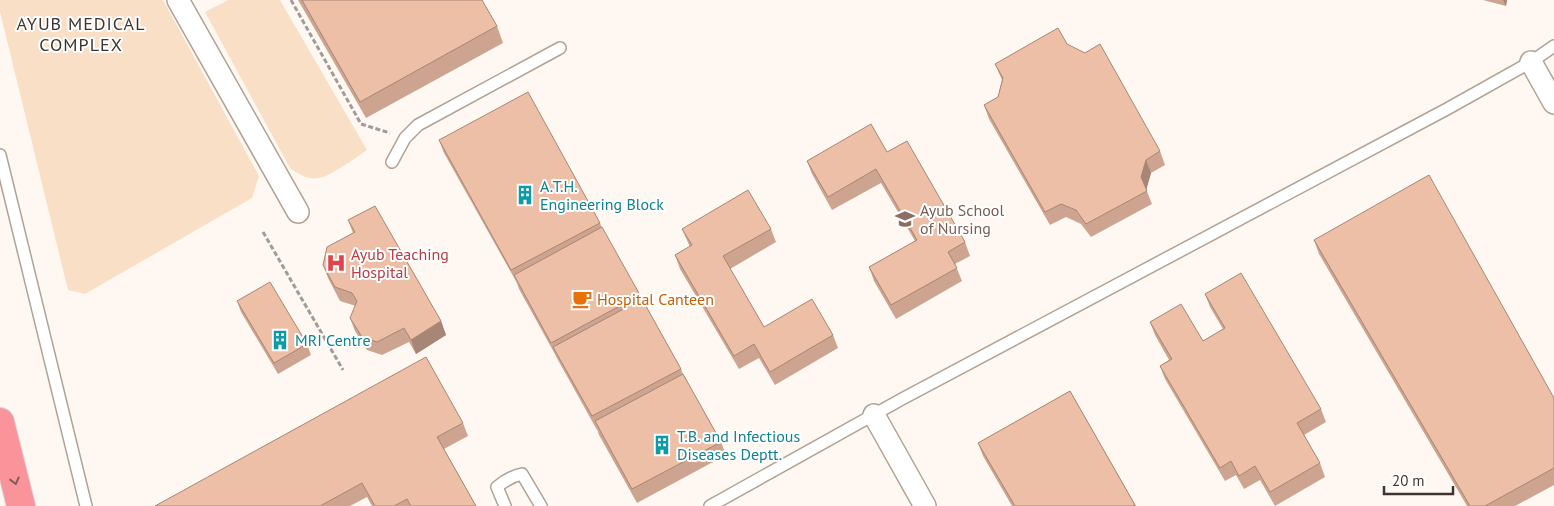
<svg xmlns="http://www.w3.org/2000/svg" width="1554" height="506" viewBox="0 0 1554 506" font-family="'PT Sans',sans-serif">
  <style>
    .green { fill: #fadfc7 }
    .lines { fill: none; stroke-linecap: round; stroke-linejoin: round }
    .lane-casing { stroke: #b2a294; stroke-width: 14 }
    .street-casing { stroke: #b2a294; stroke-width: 24 }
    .highway-casing { stroke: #d8d7d6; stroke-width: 30 }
    .path { stroke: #a39c96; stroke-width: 3; stroke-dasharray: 5 2.5; stroke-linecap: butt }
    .lane { stroke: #fff; stroke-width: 11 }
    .street { stroke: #fff; stroke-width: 21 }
    .highway { stroke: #fa949a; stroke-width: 28 }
    .wall { fill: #cda490 }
    .shaded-wall { fill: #a78675 }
    .building { fill: #eebfa7; stroke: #a78675 }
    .oneway { stroke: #895c5a }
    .labels { text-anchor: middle; stroke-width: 4; stroke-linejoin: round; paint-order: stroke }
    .culture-label { font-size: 16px; fill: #0d838f; stroke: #fff; text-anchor: start }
    .education-label { font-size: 16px; fill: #785e54; stroke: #fff; text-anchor: start }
    .health-label { font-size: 16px; fill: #be3a42; stroke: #fff; text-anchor: start }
    .food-label { font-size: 16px; fill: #c56008; stroke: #fff; text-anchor: start }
    .neighbourhood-label { font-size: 18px; letter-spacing: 1px; fill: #3d3630; stroke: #fff }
  </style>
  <rect width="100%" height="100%" fill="#fff8f2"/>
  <path class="green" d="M 0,0 L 163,0 L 259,176 L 252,198 L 85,294 L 68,290 L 0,12 Z
    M 228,0 L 280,0 L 367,150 C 357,157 329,177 319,178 C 308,180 298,174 290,168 L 205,12 Z"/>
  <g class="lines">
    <defs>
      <path id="lane" d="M 0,155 L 86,506
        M 392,162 L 405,138 L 418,125 L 560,48
        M 505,506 L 497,487 C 504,481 513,476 522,474 L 541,506
        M 710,506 L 902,399 L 1447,109 L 1531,62 L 1554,46"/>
      <path id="street" d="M 178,0 L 298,212
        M 1531,62 L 1554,103
        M 874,415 L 925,506"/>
      <path id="highway" d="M 0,422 L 21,506"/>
    </defs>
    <use href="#lane" class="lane-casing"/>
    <use href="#street" class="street-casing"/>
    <use href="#highway" class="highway-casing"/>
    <path class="path" d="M 291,0 L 361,124 L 390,133
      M 263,232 L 343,370"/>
    <use href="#lane" class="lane"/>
    <use href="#street" class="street"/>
    <use href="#highway" class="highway"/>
  </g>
  <path class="wall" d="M 298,0 L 482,0 L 497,26 L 503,43 L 366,118 Z
    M 1483,0 L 1507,0 L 1506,6 Z
    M 1067,44 L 1160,151 L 1165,165 L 1151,173 L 1146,189 L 1152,204 L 1091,237 L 1081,224 L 1066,217 L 1050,225 L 989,119 L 984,105 L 998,97 L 1002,80 L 995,64 Z
    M 439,140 L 600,223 L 602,228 L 681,369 L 683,374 L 721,442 L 726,455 L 637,503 L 599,435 L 597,429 L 597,430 L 558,360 L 556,356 L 519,289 L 517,283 L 444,153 Z
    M 887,152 L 965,242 L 970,256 L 955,264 L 962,281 L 896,319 L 874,281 L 869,267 L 915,241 L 881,183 L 832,210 L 812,174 L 807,161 Z
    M 348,220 L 441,321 L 446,335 L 416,354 L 409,342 L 382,355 L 367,350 L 355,331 L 350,318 L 356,306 L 340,301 L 328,278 L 323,265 L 353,233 Z
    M 682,229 L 771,229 L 776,242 L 730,269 L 764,327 L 833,335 L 838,348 L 775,385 L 759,358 L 739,369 L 680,269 L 675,255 L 690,247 Z
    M 1314,240 L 1554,398 L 1554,485 L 1515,506 L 1467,506 L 1319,254 Z
    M 1205,294 L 1321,409 L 1326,422 L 1304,435 L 1320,463 L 1325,477 L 1275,506 L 1260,480 L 1244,489 L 1236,475 L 1225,481 L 1165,379 L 1160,366 L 1169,360 L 1155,335 L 1150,322 L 1203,341 L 1223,329 L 1210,307 Z
    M 237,301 L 307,344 L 311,355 L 278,374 L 241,312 Z
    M 1070,391 L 1136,506 L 1012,506 L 983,456 L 978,443 Z
    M 463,423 L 468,436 L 444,449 L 476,506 L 372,506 L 367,497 L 350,506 L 155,506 Z"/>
  <path class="shaded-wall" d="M 1503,0 L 1507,0 L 1506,6 Z
    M 1146,160 L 1151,173 L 1146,191 L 1141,177 Z
    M 441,321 L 446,335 L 416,354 L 411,340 Z"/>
  <path class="building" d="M 302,0 L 482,0 L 497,26 L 360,102 Z
    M 1058,28 L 1067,44 L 1085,53 L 1100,44 L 1160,151 L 1146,160 L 1141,177 L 1147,191 L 1086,224 L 1076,210 L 1061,204 L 1045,212 L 984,105 L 998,97 L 1003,78 L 995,64 Z
    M 528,92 L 600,223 L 511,270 L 439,140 Z
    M 871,124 L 887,152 L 907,141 L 965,242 L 948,252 L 957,268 L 891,305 L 869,267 L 917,240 L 876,169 L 828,197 L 807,161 Z
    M 1429,175 L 1554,398 L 1554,468 L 1485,506 L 1470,506 L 1314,240 Z
    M 748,190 L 771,229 L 723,256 L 764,327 L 812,299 L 833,335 L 770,372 L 754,344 L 734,356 L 675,255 L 692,245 L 682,229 Z
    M 375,206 L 441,321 L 411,340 L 404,328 L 377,342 L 362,337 L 350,318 L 357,301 L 352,293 L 335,287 L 323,265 L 327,247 L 355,232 L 348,220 Z
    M 602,227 L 640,295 L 551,343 L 514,275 Z
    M 1241,273 L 1321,409 L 1297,423 L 1320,463 L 1270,492 L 1255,466 L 1239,476 L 1231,461 L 1220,468 L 1160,366 L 1172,359 L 1150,322 L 1181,304 L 1203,341 L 1225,328 L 1205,294 Z
    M 270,282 L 307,344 L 274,363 L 237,301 Z
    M 642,299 L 681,369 L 592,416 L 553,347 Z
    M 426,357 L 463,423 L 437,437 L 476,506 L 411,506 L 407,499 L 394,506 L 375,506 L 362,483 L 320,506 L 155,506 Z
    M 683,374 L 721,442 L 632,489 L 595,421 Z
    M 1070,391 L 1135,505 L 1133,506 L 1015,506 L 978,443 Z"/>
  <defs><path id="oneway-chevron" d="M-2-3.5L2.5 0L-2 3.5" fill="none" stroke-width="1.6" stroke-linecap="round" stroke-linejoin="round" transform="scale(1.25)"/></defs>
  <use class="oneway" href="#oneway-chevron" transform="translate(15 481) rotate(76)"/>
  <defs>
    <symbol id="building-bare" viewBox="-9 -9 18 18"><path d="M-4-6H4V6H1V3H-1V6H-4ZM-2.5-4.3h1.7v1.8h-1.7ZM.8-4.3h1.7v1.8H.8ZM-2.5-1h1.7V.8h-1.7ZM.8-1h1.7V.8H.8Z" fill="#0f9aa8" stroke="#fff" stroke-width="2.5" paint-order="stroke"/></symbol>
    <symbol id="school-bare" viewBox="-9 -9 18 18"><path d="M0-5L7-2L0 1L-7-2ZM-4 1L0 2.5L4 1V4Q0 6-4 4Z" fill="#8d6e63" stroke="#fff" stroke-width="2.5" paint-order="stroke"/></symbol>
    <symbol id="hospital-bare" viewBox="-9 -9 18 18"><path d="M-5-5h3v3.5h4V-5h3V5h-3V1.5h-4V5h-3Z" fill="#e0444e" stroke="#fff" stroke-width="2.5" paint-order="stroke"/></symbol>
    <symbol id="cafe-bare" viewBox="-9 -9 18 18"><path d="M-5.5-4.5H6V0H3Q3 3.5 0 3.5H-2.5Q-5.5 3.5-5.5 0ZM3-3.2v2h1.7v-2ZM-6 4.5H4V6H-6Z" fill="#e8710a" stroke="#fff" stroke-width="2.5" paint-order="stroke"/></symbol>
  </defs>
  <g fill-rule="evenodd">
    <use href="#building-bare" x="511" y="181" width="28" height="28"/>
    <use href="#school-bare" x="891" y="205" width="28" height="28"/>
    <use href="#hospital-bare" x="322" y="249" width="28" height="28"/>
    <use href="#cafe-bare" x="568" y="285" width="28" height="28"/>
    <use href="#building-bare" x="266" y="326" width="28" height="28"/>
    <use href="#building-bare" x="648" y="431" width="28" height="28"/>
  </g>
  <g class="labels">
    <g class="culture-label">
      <text x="540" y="192">A.T.H.<tspan x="540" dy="18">Engineering Block</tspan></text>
      <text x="295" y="346">MRI Centre</text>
      <text x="677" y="442">T.B. and Infectious<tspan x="677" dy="18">Diseases Deptt.</tspan></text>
    </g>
    <g class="education-label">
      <text x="920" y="216">Ayub School<tspan x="920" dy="18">of Nursing</tspan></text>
    </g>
    <g class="health-label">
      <text x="351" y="260">Ayub Teaching<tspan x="351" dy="18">Hospital</tspan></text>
    </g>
    <g class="food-label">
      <text x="597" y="305">Hospital Canteen</text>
    </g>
    <g class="neighbourhood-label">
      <text x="81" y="30">AYUB MEDICAL<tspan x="81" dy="21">COMPLEX</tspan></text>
    </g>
  </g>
  <path d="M1384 486v8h69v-8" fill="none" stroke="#3d3630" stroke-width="2.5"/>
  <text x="1392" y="486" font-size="15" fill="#3d3630" stroke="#ffffff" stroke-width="4" paint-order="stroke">20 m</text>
</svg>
